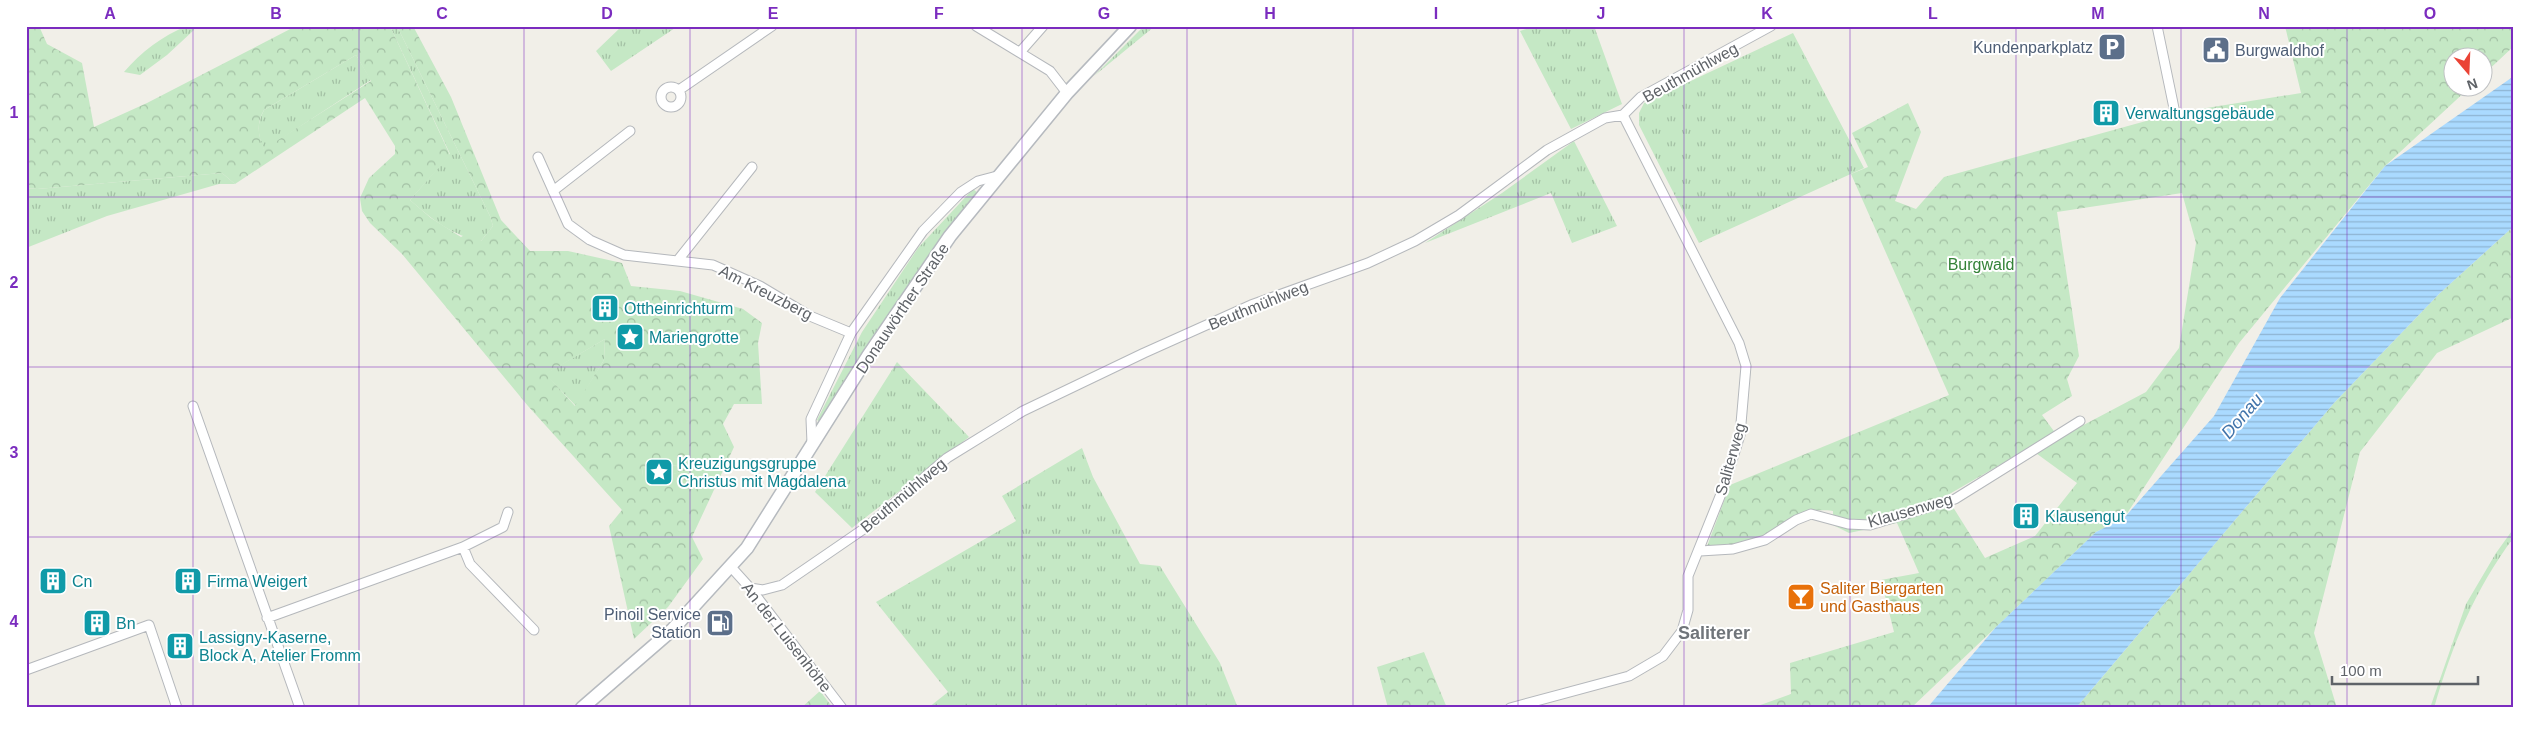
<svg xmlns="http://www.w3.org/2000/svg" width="2540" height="734" viewBox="0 0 2540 734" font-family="Arial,sans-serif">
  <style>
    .grass { fill: url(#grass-tufts) }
    .forest { fill: url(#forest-crowns); fill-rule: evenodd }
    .water { fill: url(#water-rules) }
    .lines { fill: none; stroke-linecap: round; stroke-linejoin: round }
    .street-casing { stroke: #b5b8bc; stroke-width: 11 }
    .secondary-casing { stroke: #b6babf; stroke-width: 15 }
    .street { stroke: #fff; stroke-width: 9 }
    .secondary { stroke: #fff; stroke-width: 12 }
    .grid { fill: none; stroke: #7b2cbf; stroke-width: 1; stroke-opacity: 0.55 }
    .labels { text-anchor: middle; stroke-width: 4; stroke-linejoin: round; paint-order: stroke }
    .service-label { font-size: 16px; fill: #4e5e75; stroke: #fff; text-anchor: end }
    .street-label { font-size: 16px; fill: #5f6368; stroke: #fff }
    .culture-label { font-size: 16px; fill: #0d838f; stroke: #fff; text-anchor: start }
    .park-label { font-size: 16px; fill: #348238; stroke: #fff }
    .food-label { font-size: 16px; fill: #c56008; stroke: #fff; text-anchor: start }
    .water-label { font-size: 18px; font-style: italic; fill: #4174aa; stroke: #fff }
    .neighbourhood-label { font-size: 18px; font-weight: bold; fill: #70757a; stroke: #fff }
    .neatline { fill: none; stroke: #7b2cbf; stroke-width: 2 }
    .grid-label { font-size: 16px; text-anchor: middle; font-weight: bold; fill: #7b2cbf }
  </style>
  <defs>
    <pattern id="grass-tufts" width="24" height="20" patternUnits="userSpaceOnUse" patternTransform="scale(1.25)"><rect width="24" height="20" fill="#c5e8c5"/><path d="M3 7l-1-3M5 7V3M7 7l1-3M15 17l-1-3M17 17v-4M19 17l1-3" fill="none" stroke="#a3c0a4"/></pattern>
    <pattern id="forest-crowns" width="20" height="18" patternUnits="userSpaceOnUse" patternTransform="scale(1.25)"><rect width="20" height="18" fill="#c5e8c5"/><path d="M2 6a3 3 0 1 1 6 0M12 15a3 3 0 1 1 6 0" fill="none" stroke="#a3c0a4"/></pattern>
    <pattern id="water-rules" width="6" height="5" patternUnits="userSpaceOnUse" patternTransform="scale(1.25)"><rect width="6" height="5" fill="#aadaff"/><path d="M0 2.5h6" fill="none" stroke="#8eb4d2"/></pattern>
  </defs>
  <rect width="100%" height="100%" fill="#f1efe8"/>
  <path class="grass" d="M 187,26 L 193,26 L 194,30 L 167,55 L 140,75 L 124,72 C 141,52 162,36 187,26 Z
    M 390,26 L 397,26 L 490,216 L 493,226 L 481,241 C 451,235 433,220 410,200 L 450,154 Z
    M 622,26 L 678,26 L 611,71 L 596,51 Z
    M 1144,26 L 1155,26 L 1094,76 Z
    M 1535,26 L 1594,26 L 1622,104 L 1571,129 L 1520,31 Z
    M 1793,33 L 1864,168 L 1699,243 L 1639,125 L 1639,113 L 1644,103 Z
    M 356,55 L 371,80 L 264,150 C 258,135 256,125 264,110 Z
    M 1574,141 L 1617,226 L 1572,243 L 1551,193 L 1425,243 L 1502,193 Z
    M 222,173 L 235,184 L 219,184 L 107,216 L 26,248 L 26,188 L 37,189 Z
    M 973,189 L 978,193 L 870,340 L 820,422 L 817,420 L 862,332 L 918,248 Z
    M 605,339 L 604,360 L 576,406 L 545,374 Z
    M 897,362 L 969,437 L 852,528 L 815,492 Z
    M 1082,448 L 1093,477 L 1140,564 L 1160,566 L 1220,663 L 1238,708 L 928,708 L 948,692 L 876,602 L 1016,521 L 1002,496 Z
    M 662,465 L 699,467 L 666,476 L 642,476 L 643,468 Z
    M 2514,528 L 2514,537 C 2474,591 2453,643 2434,708 L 2430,708 L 2466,604 L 2496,553 Z"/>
  <path class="forest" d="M 26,26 L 39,26 L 47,44 L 82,63 L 94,127 L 147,103 L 296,26 L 390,26 L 450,155 L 410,200 L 431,218 L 461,237 L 473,230 L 481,241 L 493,226 L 490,216 L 397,26 L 413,26 L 451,97 L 501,220 L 530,251 L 568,251 L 622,263 L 631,286 L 680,291 L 743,309 L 762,323 L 758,343 L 762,404 L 734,404 L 723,424 L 734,447 L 692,537 L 703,559 L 668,607 L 634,639 L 609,526 L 622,510 L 528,406 L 402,254 L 370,223 L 362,211 L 360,198 L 369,178 L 395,154 L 395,146 L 365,98 L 235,184 L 222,173 L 37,189 L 26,188 ZM 356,55 L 371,81 L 264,149 C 258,135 256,124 264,110 ZM 605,339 L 604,360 L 575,406 L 546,374 ZM 662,465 L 697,467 L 666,476 L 642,476 L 643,468 Z
    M 2285,26 L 2514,26 L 2514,46 L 2483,75 L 2482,58 L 2452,58 L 2452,88 L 2469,88 L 2385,166 L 2239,343 L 2124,518 L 2096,532 L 1911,708 L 1752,708 L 1791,694 L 1790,663 L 1894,632 L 1881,580 L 1919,573 L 1897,523 L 1849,533 L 1833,525 L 1833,511 C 1794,507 1796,523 1766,535 C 1748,543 1725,545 1706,549 L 1730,485 L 1949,395 L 1851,174 L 1868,167 L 1852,133 L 1908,103 L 1921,132 L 1895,201 L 1916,209 L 1944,177 L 2175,113 L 2301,93 ZM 2182,193 L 2196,243 L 2179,348 L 2146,392 L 2059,438 L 2042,415 L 2072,396 L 2067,379 L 2079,356 L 2057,212 ZM 2029,448 L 2077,483 L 2035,536 L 1985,558 L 1946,496 Z
    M 2514,226 L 2514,317 L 2437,353 L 2360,452 L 2314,633 L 2337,708 L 2076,708 L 2334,403 L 2439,294 Z
    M 1424,652 L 1447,708 L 1388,708 L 1377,667 Z
    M 820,691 L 833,708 L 801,708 Z"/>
  <path class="water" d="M 2514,76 L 2514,226 L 2439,294 L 2334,403 L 2076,708 L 1927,708 L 1996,627 L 2096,532 L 2124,518 L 2214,416 L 2280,298 L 2385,166 Z"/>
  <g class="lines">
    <defs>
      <path id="street" d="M 976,26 L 1050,71 L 1067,93
        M 2157,26 L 2175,113
        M 1021,51 L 1043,26
        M661 97a10 10 0 1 1 20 0a10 10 0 1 1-20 0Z
        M 679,90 L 772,26
        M 538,157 L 568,224 L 590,240 L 624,255 L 713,265 L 760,286 L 810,316 L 851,333
        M 553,191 L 630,131
        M 678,260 L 752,167
        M 193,406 L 300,708
        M 812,443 L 811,419 L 851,333 L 923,231 L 961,192 L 978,181 L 997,176
        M 463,547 L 470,564 L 534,630
        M 1700,551 L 1733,549 L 1765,540 L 1796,520 L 1811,514 L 1848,524 L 1870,525 L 1955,499 L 2080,421
        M 731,567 L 750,588 L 842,708
        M 750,588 L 763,590 L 782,585 L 868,526 L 947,458 L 1023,411 L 1144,353 L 1251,305 L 1368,263 L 1415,241 L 1459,215 L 1547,150 L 1605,118 L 1623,115 L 1641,97 L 1771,26
        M 267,618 L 463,547 L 503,527 L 508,512
        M 26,670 L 149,625 L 177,708
        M 1510,708 L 1629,676 L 1663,656 L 1682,631 L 1688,610 L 1688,576 L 1723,489 L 1740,435 L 1746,366 L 1739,343 L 1623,115"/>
      <path id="secondary" d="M 582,708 L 672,630 L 747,548 L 868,356 L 950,236 L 1067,93 L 1130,26"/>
    </defs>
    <use href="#street" class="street-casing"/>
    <use href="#secondary" class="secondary-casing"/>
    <use href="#street" class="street"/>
    <use href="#secondary" class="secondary"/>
  </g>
  <path class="grid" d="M 193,26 L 193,708M 359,26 L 359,708M 524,26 L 524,708M 690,26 L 690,708M 856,26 L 856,708M 1022,26 L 1022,708M 1187,26 L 1187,708M 1353,26 L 1353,708M 1518,26 L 1518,708M 1684,26 L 1684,708M 1850,26 L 1850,708M 2016,26 L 2016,708M 2181,26 L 2181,708M 2347,26 L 2347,708M 26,197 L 2514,197M 26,367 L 2514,367M 26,537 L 2514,537"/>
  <defs>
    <symbol id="parking-square" viewBox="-11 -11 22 22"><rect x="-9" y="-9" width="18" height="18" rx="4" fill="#5c6f8a" stroke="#fff"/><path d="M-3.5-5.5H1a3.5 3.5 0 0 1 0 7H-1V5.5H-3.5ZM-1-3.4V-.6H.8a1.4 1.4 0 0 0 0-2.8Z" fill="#fff"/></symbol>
    <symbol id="civic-square" viewBox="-11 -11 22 22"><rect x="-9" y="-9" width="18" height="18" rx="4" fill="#5c6f8a" stroke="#fff"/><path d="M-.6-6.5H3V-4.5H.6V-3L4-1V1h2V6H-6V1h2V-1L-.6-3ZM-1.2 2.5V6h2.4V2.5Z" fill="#fff"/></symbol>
    <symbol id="building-square" viewBox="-11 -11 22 22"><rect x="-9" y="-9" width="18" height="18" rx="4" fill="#0f9aa8" stroke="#fff"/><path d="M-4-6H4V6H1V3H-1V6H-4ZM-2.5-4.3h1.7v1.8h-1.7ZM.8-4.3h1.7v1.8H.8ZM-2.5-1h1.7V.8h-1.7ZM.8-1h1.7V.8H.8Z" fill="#fff"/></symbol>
    <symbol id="sight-square" viewBox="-11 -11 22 22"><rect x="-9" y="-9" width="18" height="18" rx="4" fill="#0f9aa8" stroke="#fff"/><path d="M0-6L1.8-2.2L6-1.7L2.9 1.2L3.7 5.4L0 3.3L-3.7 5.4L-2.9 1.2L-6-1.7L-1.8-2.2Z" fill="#fff"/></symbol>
    <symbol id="bar-square" viewBox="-11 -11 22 22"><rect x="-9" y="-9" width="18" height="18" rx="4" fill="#e8710a" stroke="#fff"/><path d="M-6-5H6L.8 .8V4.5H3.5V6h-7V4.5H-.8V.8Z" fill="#fff"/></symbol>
    <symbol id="fuel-square" viewBox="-11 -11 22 22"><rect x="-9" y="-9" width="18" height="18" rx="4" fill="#5c6f8a" stroke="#fff"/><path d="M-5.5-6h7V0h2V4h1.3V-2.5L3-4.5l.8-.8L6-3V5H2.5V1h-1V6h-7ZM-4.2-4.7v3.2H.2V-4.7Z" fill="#fff"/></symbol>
  </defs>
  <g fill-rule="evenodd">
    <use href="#parking-square" x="2096" y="31" width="32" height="32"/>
    <use href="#civic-square" x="2200" y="34" width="32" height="32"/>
    <use href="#building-square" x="2090" y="97" width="32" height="32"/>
    <use href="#building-square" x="589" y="292" width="32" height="32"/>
    <use href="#sight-square" x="614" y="321" width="32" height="32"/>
    <use href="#sight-square" x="643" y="456" width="32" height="32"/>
    <use href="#building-square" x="2010" y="500" width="32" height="32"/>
    <use href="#building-square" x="37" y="565" width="32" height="32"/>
    <use href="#building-square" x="172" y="565" width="32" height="32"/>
    <use href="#bar-square" x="1785" y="581" width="32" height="32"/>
    <use href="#building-square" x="81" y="607" width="32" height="32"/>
    <use href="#fuel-square" x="704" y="607" width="32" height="32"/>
    <use href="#building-square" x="164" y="630" width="32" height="32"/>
  </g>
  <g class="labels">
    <g class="service-label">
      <text x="2093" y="53">Kundenparkplatz</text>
      <text x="2235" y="56" text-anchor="start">Burgwaldhof</text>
      <text x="701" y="620">Pinoil Service<tspan x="701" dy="18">Station</tspan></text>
    </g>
    <g class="street-label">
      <text transform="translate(1690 72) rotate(-29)" y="6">Beuthmühlweg</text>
      <text transform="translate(766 292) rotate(27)" y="6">Am Kreuzberg</text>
      <text transform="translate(1258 305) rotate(-22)" y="6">Beuthmühlweg</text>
      <text transform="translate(902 308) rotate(-56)" y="6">Donauwörther Straße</text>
      <text transform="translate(1730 459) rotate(-74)" y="6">Saliterweg</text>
      <text transform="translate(903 495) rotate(-40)" y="6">Beuthmühlweg</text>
      <text transform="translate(1910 510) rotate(-16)" y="6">Klausenweg</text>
      <text transform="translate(787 637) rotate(52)" y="6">An der Luisenhöhe</text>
    </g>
    <g class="culture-label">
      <text x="2125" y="119">Verwaltungsgebäude</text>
      <text x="624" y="314">Ottheinrichturm</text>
      <text x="649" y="343">Mariengrotte</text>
      <text x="678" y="469">Kreuzigungsgruppe<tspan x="678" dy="18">Christus mit Magdalena</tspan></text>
      <text x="2045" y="522">Klausengut</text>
      <text x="72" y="587">Cn</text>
      <text x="207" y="587">Firma Weigert</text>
      <text x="116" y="629">Bn</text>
      <text x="199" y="643">Lassigny-Kaserne,<tspan x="199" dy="18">Block A, Atelier Fromm</tspan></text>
    </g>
    <g class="park-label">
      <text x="1981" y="270">Burgwald</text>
    </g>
    <g class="food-label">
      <text x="1820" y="594">Saliter Biergarten<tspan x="1820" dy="18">und Gasthaus</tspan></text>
    </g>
    <g class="water-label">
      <text transform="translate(2242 416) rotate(-49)" y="6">Donau</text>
    </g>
    <g class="neighbourhood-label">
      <text x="1714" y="639">Saliterer</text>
    </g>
  </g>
  <rect width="2540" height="734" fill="none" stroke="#ffffff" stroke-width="55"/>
  <g transform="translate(2468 72) rotate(161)"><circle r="24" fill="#ffffff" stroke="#bfc1c3"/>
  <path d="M0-4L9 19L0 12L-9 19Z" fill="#ea4335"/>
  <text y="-8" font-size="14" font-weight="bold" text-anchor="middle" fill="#5f6368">N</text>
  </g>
  <path d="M2332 676v8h146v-8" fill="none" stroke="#5f6368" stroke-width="2.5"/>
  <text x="2340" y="676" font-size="15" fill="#5f6368" stroke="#ffffff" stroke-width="4" paint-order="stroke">100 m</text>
  <rect x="28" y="28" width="2484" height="678" class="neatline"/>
  <g class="grid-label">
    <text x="110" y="19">A</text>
    <text x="276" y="19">B</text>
    <text x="442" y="19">C</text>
    <text x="607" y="19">D</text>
    <text x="773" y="19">E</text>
    <text x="939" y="19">F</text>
    <text x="1104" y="19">G</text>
    <text x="1270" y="19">H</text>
    <text x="1436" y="19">I</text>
    <text x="1601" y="19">J</text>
    <text x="1767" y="19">K</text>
    <text x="1933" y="19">L</text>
    <text x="2098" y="19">M</text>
    <text x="2264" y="19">N</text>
    <text x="2430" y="19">O</text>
    <text x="14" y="118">1</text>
    <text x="14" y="288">2</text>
    <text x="14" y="458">3</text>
    <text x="14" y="627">4</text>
  </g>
</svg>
